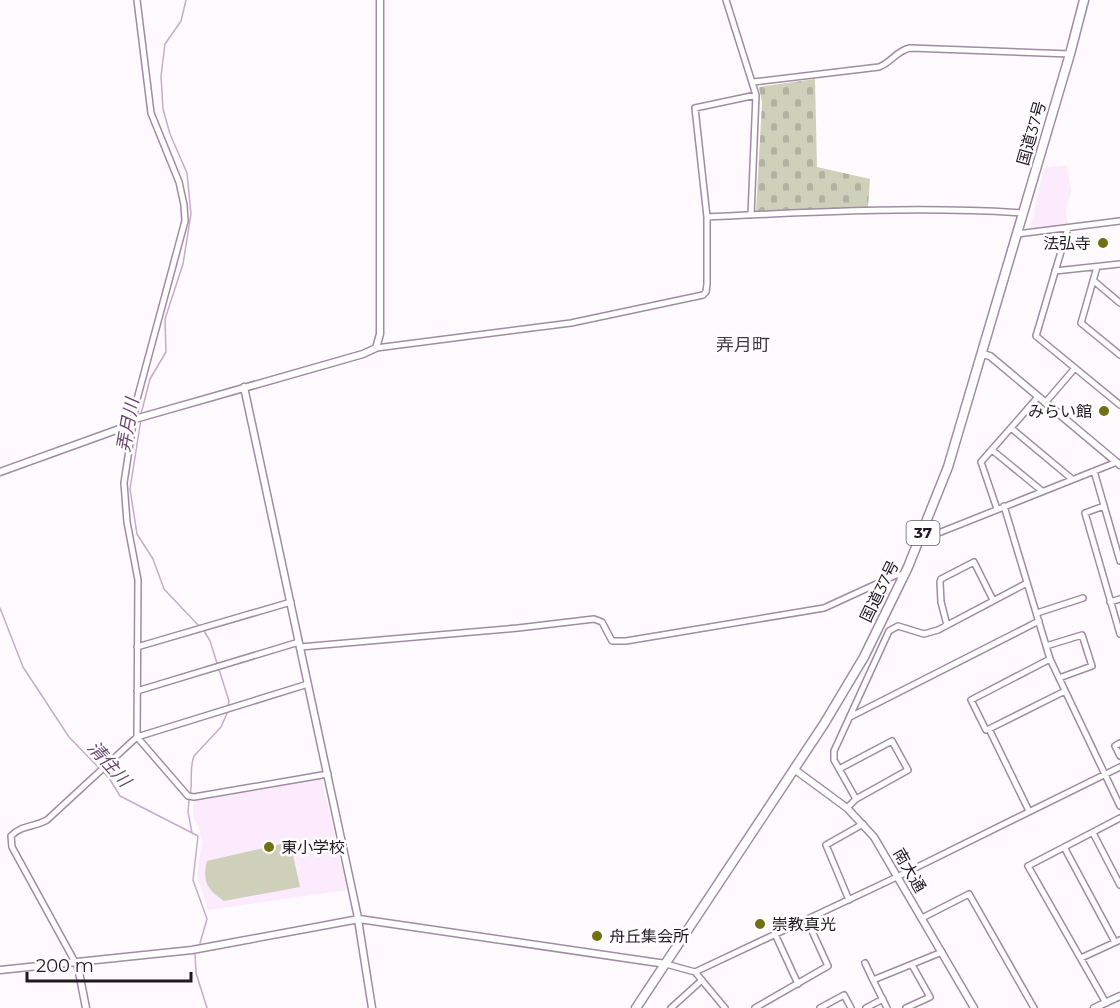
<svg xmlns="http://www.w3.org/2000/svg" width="1120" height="1008" viewBox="0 0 1120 1008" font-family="Montserrat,'Noto Sans JP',sans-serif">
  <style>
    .built { fill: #fbebfc }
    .cemetery { fill: url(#cemetery-stones) }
    .pitch { fill: #cfd0ba }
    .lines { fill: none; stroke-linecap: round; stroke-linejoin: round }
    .stream { stroke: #c5acc8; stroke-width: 1.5 }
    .minor-casing { stroke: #a08ca2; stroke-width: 8 }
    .tertiary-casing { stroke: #a08ca2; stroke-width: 9 }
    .trunk-casing { stroke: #a08ca2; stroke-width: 11 }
    .minor { stroke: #fff; stroke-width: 5 }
    .tertiary { stroke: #fff; stroke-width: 6 }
    .trunk { stroke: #fff; stroke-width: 8 }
    .poi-dot { fill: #707014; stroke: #fff; stroke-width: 2 }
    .labels { text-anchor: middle; stroke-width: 5; stroke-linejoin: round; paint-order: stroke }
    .shield { fill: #fff; stroke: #635e64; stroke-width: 1.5 }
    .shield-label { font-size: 15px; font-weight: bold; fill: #201921 }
    .street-label { font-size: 16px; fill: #201921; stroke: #fff }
    .poi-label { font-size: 16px; fill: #201921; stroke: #fff; text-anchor: start }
    .neighbourhood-label { font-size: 18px; fill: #49384b; stroke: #fff }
    .water-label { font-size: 18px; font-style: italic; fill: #6d4871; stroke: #fff }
  </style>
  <defs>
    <pattern id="cemetery-stones" width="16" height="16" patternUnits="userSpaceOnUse" patternTransform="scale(1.5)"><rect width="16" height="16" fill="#cfd0ba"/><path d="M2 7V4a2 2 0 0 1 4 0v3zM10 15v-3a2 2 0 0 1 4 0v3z" fill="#b1b2a0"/></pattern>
  </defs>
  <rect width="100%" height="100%" fill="#fefafe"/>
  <path class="built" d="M 1067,165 L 1071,191 L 1066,210 L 1068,225 L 1030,229 L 1044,168 Z
    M 319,777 L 322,781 L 347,890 L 208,910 L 197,875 L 202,841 L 199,828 L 193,816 L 194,800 Z"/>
  <path class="cemetery" d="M 815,79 L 817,167 L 870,179 L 868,207 L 756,211 L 762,103 L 759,87 Z"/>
  <path class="pitch" d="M 290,842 L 300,887 L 224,901 C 207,889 202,882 207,861 Z"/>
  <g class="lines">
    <path class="stream" d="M 141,414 L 150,379 L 166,352 L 165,319 L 183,264 L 191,214 L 187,173 L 170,134 L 163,109 L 161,76 L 165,44 L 181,21 L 186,0
      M 141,419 L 130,489 L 137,534 L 153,559 L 164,589 L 199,626
      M 0,608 L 23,667 L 69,737 L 100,769
      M 203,629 L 210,641 L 229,701 L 228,706
      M 103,772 L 109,778 L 120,796 L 198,836 L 193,880 L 207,919 L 200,943
      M 190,795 C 193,782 189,768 194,756 L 221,727 L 228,711
      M 189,800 L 188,812 L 192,833
      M 195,953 L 196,973 L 207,1008"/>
    <defs>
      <path id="minor" d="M 137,0 L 151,113 L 179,182 L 184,205 L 185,221 L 136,403 L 124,483 L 127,522 L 138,580 L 137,737 L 188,796 L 194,797 L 328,774
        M 726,0 L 756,95 L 751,215
        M 753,82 L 879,67 C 892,62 896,51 910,48 L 1070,54
        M 707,217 C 812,212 918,206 1023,213
        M 1068,228 L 1036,336 L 1120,405
        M 1017,234 L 1120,221
        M 1097,267 L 1081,323 L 1120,355
        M 1055,271 L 1120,264
        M 1094,281 L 1120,303
        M 376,348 L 571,323 L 703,295 L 706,292 L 707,284 L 707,217 L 695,108 L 756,95
        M 1045,403 L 1075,368
        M 1011,428 L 1072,479
        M 992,450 L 1042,491
        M 1094,471 L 1120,561
        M 1004,506 L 1050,659 L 1120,806
        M 1104,506 L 1085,513 L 1120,634
        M 997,509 L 981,462 L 1038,397
        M 922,536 L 941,532 L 1117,462
        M 1110,602 L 1120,599
        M 1037,613 L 1083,598
        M 947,625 L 941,602 L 940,582 L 941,579 L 974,562 L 993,600
        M 1046,646 L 1082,635 L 1092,666 L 1059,678
        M 137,647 L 291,602
        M 300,647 L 518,628 L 594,619 L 602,622 L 612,641 L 626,641 L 824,608 L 896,575 L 904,575
        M 137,691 L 299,642
        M 850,717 L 1039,621
        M 989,729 L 1065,691
        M 1120,743 L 1115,746 L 1120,756
        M 839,769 L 892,741 L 908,770 L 856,799
        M 847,808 L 856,799 L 834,760 L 834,751 L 889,631 L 898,626 L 924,634 L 938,630 L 1027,583
        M 1029,811 L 989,729 L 986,730 L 971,700 L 1050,659
        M 1093,833 L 1120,885
        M 1064,847 L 1115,942
        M 849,900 L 826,845 L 863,824
        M 922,918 L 969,894 L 1034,1008
        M 775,934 L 798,984
        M 1081,958 L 1120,940
        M 75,962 L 12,847 L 11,836 C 21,825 35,827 47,820 L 137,737 L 308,684
        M 865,963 L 873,980
        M 666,964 L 695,972 L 725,1008
        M 695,972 L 899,876 L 1120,767
        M 1106,1003 L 1028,866 L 1120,818
        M 671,1008 L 702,980
        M 755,1008 L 828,966 L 807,920
        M 820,1008 L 844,995 L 851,1008
        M 866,1008 L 883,999
        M 887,1008 L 873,980 L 942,952
        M 906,1008 L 930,997 L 912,965"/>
      <path id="tertiary" d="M 982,354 L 990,356 L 1120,465
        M 244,387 L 357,913 L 372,1008
        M 135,419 L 363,354 L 376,348 L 380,334 L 380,0
        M 0,472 L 133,424
        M 794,769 L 847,808 L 874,837 L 974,1008
        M 77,962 L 86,1008
        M 0,970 L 192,950 L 359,919 L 666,964
        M 1094,1008 L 1120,996"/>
      <path id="trunk" d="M 636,1008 L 824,724 L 864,657 L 908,567 L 948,467 L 1070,54 L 1084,0"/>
    </defs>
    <use href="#minor" class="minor-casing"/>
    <use href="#tertiary" class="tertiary-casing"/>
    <use href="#trunk" class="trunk-casing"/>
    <use href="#minor" class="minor"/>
    <use href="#tertiary" class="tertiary"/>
    <use href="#trunk" class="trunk"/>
  </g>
  <g class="poi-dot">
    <circle cx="1103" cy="243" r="6"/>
    <circle cx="1104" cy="411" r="6"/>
    <circle cx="269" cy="847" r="6"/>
    <circle cx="760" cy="924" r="6"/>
    <circle cx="597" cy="936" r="6"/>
  </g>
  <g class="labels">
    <rect class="shield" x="906.5" y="521" width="33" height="24" rx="4.5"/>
    <g class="shield-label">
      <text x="923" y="538">37</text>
    </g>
    <g class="street-label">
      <text transform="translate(1031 133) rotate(-74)" y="6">国道37号</text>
      <text transform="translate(879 591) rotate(-64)" y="6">国道37号</text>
      <text transform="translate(910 870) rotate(60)" y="6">南大通</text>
    </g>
    <g class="poi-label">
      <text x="1091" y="249" text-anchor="end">法弘寺</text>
      <text x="1092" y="417" text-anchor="end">みらい館</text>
      <text x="281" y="853">東小学校</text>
      <text x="772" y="930">崇教真光</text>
      <text x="609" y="942">舟丘集会所</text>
    </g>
    <g class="neighbourhood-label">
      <text x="743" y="351">弄月町</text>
    </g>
    <g class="water-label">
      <text transform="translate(128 425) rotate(-80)" y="6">弄月川</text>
      <text transform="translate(109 764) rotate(48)" y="6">清住川</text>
    </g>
  </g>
  <path d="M27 972v9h164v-9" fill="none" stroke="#201921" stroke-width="3"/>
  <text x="36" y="972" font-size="18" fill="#201921" stroke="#ffffff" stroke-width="4.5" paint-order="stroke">200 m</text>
</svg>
